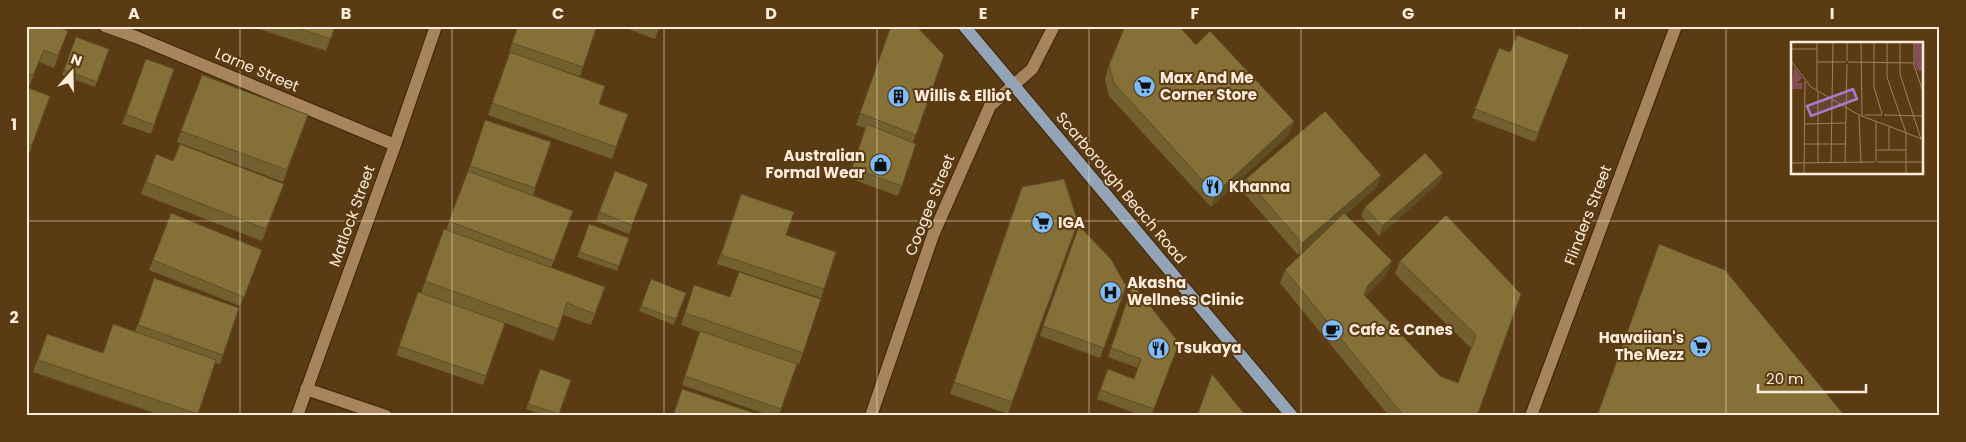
<svg xmlns="http://www.w3.org/2000/svg" width="1966" height="442" viewBox="0 0 1966 442" font-family="Poppins,sans-serif">
  <style>
    .lines { fill: none; stroke-linecap: round; stroke-linejoin: round }
    .street-casing { stroke: #3b2405; stroke-width: 14 }
    .primary-casing { stroke: #3b2405; stroke-width: 14 }
    .street { stroke: #a8845d; stroke-width: 12 }
    .primary { stroke: #92a4b5; stroke-width: 12 }
    .wall { fill: #72602f }
    .shaded-wall { fill: #5d4e26 }
    .building { fill: #857037; stroke: #5d4e26 }
    .grid { fill: none; stroke: #fcecdc; stroke-width: 1; stroke-opacity: 0.55 }
    .labels { text-anchor: middle; stroke-width: 4; stroke-linejoin: round; paint-order: stroke }
    .street-label { font-size: 15px; fill: #fcecdc; stroke: #5b3b14 }
    .poi-label { font-size: 15px; font-weight: bold; fill: #fcecdc; stroke: #5b3b14; text-anchor: start }
    .inset-road { fill: none; stroke: #9b8264; stroke-width: 1 }
    .view { fill: #af79cb; fill-opacity: 0.15; stroke: #af79cb; stroke-width: 2.5 }
    .inset-edge { fill: none; stroke: #fcecdc; stroke-width: 2.5 }
    .neatline { fill: none; stroke: #fcecdc; stroke-width: 2 }
    .grid-label { font-size: 16px; text-anchor: middle; font-weight: bold; fill: #fcecdc }
  </style>
  <rect width="100%" height="100%" fill="#5b3b14"/>
  <g class="lines">
    <defs>
      <path id="street" d="M 105,26 L 136,37 L 395,145
        M 306,389 L 386,416
        M 297,416 L 395,145 L 436,26
        M 871,416 L 933,235 L 990,106 L 1032,69 L 1054,26
        M 1531,416 L 1676,26"/>
      <path id="primary" d="M 964,26 L 1292,416"/>
    </defs>
    <use href="#street" class="street-casing"/>
    <use href="#primary" class="primary-casing"/>
    <use href="#street" class="street"/>
    <use href="#primary" class="primary"/>
  </g>
  <path class="wall" d="M 26,26 L 68,31 L 54,68 L 39,62 L 29,87 L 26,86 Z
    M 260,26 L 335,26 L 326,51 L 259,29 Z
    M 518,26 L 597,26 L 580,76 L 514,54 L 599,104 L 628,114 L 612,159 L 488,115 L 510,53 L 509,52 Z
    M 620,26 L 660,26 L 655,39 Z
    M 891,26 L 944,55 L 913,142 L 916,144 L 898,196 L 849,178 L 865,128 L 856,125 Z
    M 1570,26 L 1582,26 L 1580,30 Z
    M 76,37 L 109,49 L 95,87 L 62,75 Z
    M 1196,45 L 1294,121 L 1289,134 L 1211,207 L 1109,96 L 1105,79 L 1109,65 Z
    M 1499,48 L 1510,52 L 1569,55 L 1535,142 L 1472,118 Z
    M 146,59 L 174,69 L 151,134 L 122,124 Z
    M 202,75 L 308,115 L 283,182 L 177,142 Z
    M 26,87 L 50,96 L 28,157 L 26,156 Z
    M 485,120 L 551,142 L 533,195 L 573,211 L 551,268 L 605,287 L 591,325 L 563,315 L 554,341 L 505,323 L 483,385 L 396,355 L 418,292 L 421,293 L 444,229 L 446,230 L 467,175 Z
    M 156,154 L 173,161 L 284,184 L 262,241 L 141,194 Z
    M 1381,175 L 1377,187 L 1345,215 L 1387,274 L 1365,296 L 1440,376 L 1458,383 L 1471,348 L 1395,274 L 1400,261 L 1521,294 L 1477,416 L 1389,416 L 1280,283 L 1285,270 L 1320,237 L 1298,255 L 1242,191 L 1246,179 Z
    M 1440,182 L 1379,236 L 1361,216 L 1365,207 Z
    M 648,184 L 629,234 L 596,221 L 599,212 Z
    M 1022,187 L 1078,222 L 1008,414 L 950,394 Z
    M 741,194 L 786,235 L 824,289 L 821,298 L 717,264 Z
    M 171,213 L 262,250 L 240,306 L 149,270 Z
    M 589,224 L 629,238 L 617,271 L 577,257 Z
    M 1079,226 L 1126,286 L 1100,358 L 1040,336 Z
    M 154,278 L 239,308 L 220,364 L 215,363 L 197,416 L 163,416 L 33,372 L 47,334 L 103,353 L 113,324 L 135,332 Z
    M 651,279 L 686,293 L 674,325 L 639,311 Z
    M 1133,284 L 1179,343 L 1151,416 L 1143,416 L 1097,399 L 1108,369 L 1134,379 L 1138,368 L 1108,357 Z
    M 694,285 L 803,353 L 799,364 L 788,361 L 797,364 L 779,416 L 771,416 L 682,385 L 700,332 L 681,325 Z
    M 540,369 L 571,380 L 558,416 L 545,416 L 526,409 Z"/>
  <path class="shaded-wall" d="M 1294,121 L 1289,134 L 1211,207 L 1215,194 Z
    M 1443,173 L 1440,182 L 1379,236 L 1382,226 Z
    M 1381,175 L 1377,187 L 1298,255 L 1302,243 Z
    M 1392,261 L 1387,274 L 1363,298 L 1359,308 L 1368,285 Z"/>
  <path class="building" d="M 26,26 L 55,26 L 68,31 L 58,56 L 44,50 L 33,75 L 26,73 Z
    M 292,26 L 335,26 L 331,39 Z
    M 518,26 L 597,26 L 583,67 L 512,43 Z
    M 891,26 L 916,26 L 944,55 L 916,135 L 860,113 Z
    M 1125,26 L 1179,26 L 1196,45 L 1210,31 L 1294,121 L 1215,194 L 1114,83 L 1109,65 Z
    M 1517,35 L 1569,55 L 1538,133 L 1475,109 L 1499,48 L 1510,52 Z
    M 76,37 L 109,49 L 97,82 L 64,70 Z
    M 510,52 L 605,86 L 599,104 L 628,114 L 616,147 L 492,103 Z
    M 146,59 L 174,69 L 154,125 L 126,114 Z
    M 202,75 L 308,115 L 287,170 L 181,131 Z
    M 26,87 L 50,96 L 32,145 L 26,142 Z
    M 1325,111 L 1381,175 L 1302,243 L 1246,179 Z
    M 485,120 L 551,142 L 535,188 L 470,166 Z
    M 867,124 L 916,144 L 902,186 L 852,168 Z
    M 180,144 L 284,184 L 266,229 L 146,182 L 156,154 L 173,161 Z
    M 1425,153 L 1443,173 L 1382,226 L 1365,207 Z
    M 468,171 L 573,211 L 554,261 L 449,221 Z
    M 615,171 L 648,184 L 632,225 L 599,212 Z
    M 1064,179 L 1078,222 L 1012,402 L 954,382 L 1022,187 Z
    M 741,194 L 794,212 L 786,235 L 836,252 L 824,289 L 721,255 Z
    M 171,213 L 262,250 L 244,297 L 153,260 Z
    M 1344,213 L 1392,261 L 1368,285 L 1364,295 L 1440,376 L 1458,383 L 1476,335 L 1400,261 L 1446,215 L 1521,294 L 1477,416 L 1404,416 L 1285,270 Z
    M 589,224 L 629,238 L 619,266 L 579,252 Z
    M 1079,226 L 1111,259 L 1126,286 L 1104,348 L 1043,326 Z
    M 444,229 L 605,287 L 595,314 L 567,303 L 558,329 L 425,281 Z
    M 1659,244 L 1725,270 L 1845,416 L 1597,416 Z
    M 739,272 L 821,299 L 803,353 L 685,313 L 694,285 L 730,297 Z
    M 154,278 L 239,308 L 223,355 L 138,325 Z
    M 651,279 L 686,293 L 676,319 L 641,306 Z
    M 1133,284 L 1179,343 L 1154,409 L 1100,390 L 1108,369 L 1134,379 L 1141,359 L 1111,348 Z
    M 418,292 L 505,323 L 486,376 L 399,346 Z
    M 113,324 L 216,360 L 198,414 L 38,360 L 47,334 L 103,353 Z
    M 700,331 L 797,364 L 781,409 L 685,376 Z
    M 540,369 L 571,380 L 559,414 L 528,404 Z
    M 1212,374 L 1246,416 L 1197,416 Z
    M 682,389 L 763,416 L 673,416 Z"/>
  <path class="grid" d="M 240,26 L 240,416M 452,26 L 452,416M 664,26 L 664,416M 877,26 L 877,416M 1089,26 L 1089,416M 1301,26 L 1301,416M 1514,26 L 1514,416M 1726,26 L 1726,416M 26,221 L 1940,221"/>
  <defs>
    <symbol id="supermarket-disc" viewBox="-11 -11 22 22"><circle r="9.5" fill="#7fbdfa" stroke="#5b3b14"/><path d="M-6-5.5h2.5l.6 2H6L4.5 2H-2.5L-4.4-4H-6ZM-1.5 3.2a1.3 1.3 0 1 0 .1 0ZM3 3.2a1.3 1.3 0 1 0 .1 0Z" fill="#111"/></symbol>
    <symbol id="building-disc" viewBox="-11 -11 22 22"><circle r="9.5" fill="#7fbdfa" stroke="#5b3b14"/><path d="M-4-6H4V6H1V3H-1V6H-4ZM-2.5-4.3h1.7v1.8h-1.7ZM.8-4.3h1.7v1.8H.8ZM-2.5-1h1.7V.8h-1.7ZM.8-1h1.7V.8H.8Z" fill="#111"/></symbol>
    <symbol id="shop-disc" viewBox="-11 -11 22 22"><circle r="9.5" fill="#7fbdfa" stroke="#5b3b14"/><path d="M-5-2.5h2.3a2.7 3.5 0 0 1 5.4 0H5L5.5 6h-11ZM-1.5-2.5h3a1.5 2.3 0 0 0-3 0Z" fill="#111"/></symbol>
    <symbol id="restaurant-disc" viewBox="-11 -11 22 22"><circle r="9.5" fill="#7fbdfa" stroke="#5b3b14"/><path d="M-5-6h1v4h1v-4h1v4h1v-4h1v5L-1.5 .5V6h-2V.5L-5-1ZM5-6V6H3V1.5H1.5Q1.5-4 5-6Z" fill="#111"/></symbol>
    <symbol id="hospital-disc" viewBox="-11 -11 22 22"><circle r="9.5" fill="#7fbdfa" stroke="#5b3b14"/><path d="M-5-5h3v3.5h4V-5h3V5h-3V1.5h-4V5h-3Z" fill="#111"/></symbol>
    <symbol id="cafe-disc" viewBox="-11 -11 22 22"><circle r="9.5" fill="#7fbdfa" stroke="#5b3b14"/><path d="M-5.5-4.5H6V0H3Q3 3.5 0 3.5H-2.5Q-5.5 3.5-5.5 0ZM3-3.2v2h1.7v-2ZM-6 4.5H4V6H-6Z" fill="#111"/></symbol>
  </defs>
  <g fill-rule="evenodd">
    <use href="#supermarket-disc" x="1132" y="74" width="25" height="25"/>
    <use href="#building-disc" x="886" y="84" width="25" height="25"/>
    <use href="#shop-disc" x="868" y="152" width="25" height="25"/>
    <use href="#restaurant-disc" x="1200" y="174" width="25" height="25"/>
    <use href="#supermarket-disc" x="1030" y="210" width="25" height="25"/>
    <use href="#hospital-disc" x="1098" y="280" width="25" height="25"/>
    <use href="#cafe-disc" x="1320" y="318" width="25" height="25"/>
    <use href="#supermarket-disc" x="1688" y="334" width="25" height="25"/>
    <use href="#restaurant-disc" x="1146" y="336" width="25" height="25"/>
  </g>
  <g class="labels">
    <g class="street-label">
      <text transform="translate(257 70) rotate(23)" y="5">Larne Street</text>
      <text transform="translate(1121 188) rotate(50)" y="5">Scarborough Beach Road</text>
      <text transform="translate(930 205) rotate(-68)" y="5">Coogee Street</text>
      <text transform="translate(1588 215) rotate(-69)" y="5">Flinders Street</text>
      <text transform="translate(352 216) rotate(-70)" y="5">Matlock Street</text>
    </g>
    <g class="poi-label">
      <text x="1160" y="83">Max And Me<tspan x="1160" dy="17">Corner Store</tspan></text>
      <text x="914" y="101">Willis &amp; Elliot</text>
      <text x="865" y="161" text-anchor="end">Australian<tspan x="865" dy="17">Formal Wear</tspan></text>
      <text x="1229" y="192">Khanna</text>
      <text x="1058" y="228">IGA</text>
      <text x="1127" y="288">Akasha<tspan x="1127" dy="17">Wellness Clinic</tspan></text>
      <text x="1349" y="335">Cafe &amp; Canes</text>
      <text x="1684" y="343" text-anchor="end">Hawaiian's<tspan x="1684" dy="17">The Mezz</tspan></text>
      <text x="1175" y="353">Tsukaya</text>
    </g>
  </g>
  <g transform="translate(1791 42)">
    <rect width="132" height="132" fill="#5b3b14"/>
    <path d="M 124,0 L 132,0 L 132,29 L 127,29 L 124,22 ZM 3,25 L 11,36 L 6,41 L 11,41 L 11,47 L 1,47 Z" fill="#874e58"/>
    <path class="inset-road" d="M 70,0 L 71,73M 83,0 L 83,45 L 91,72M 96,0 L 96,35 L 115,91 L 115,132M 109,0 L 109,32 L 130,97M 123,0 L 123,23 L 133,53M 0,7 L 26,7M 0,19 L 20,45 L 68,73 L 92,82M 56,19 L 56,0M 26,20 L 55,20M 57,20 L 123,21M 26,48 L 26,0M 74,73 L 91,73M 93,73 L 133,74M 68,74 L 70,121M 90,81 L 133,98M 13,82 L 54,81M 13,102 L 54,102M 85,108 L 115,108M 98,108 L 98,85M 85,119 L 85,79M 86,120 L 133,120M 0,121 L 84,120M 27,121 L 27,49M 40,121 L 42,0M 54,121 L 56,22M 13,132 L 14,39"/>
    <path class="view" d="M 62,47 L 66,57 L 20,74 L 16,64 Z"/>
    <rect width="132" height="132" class="inset-edge"/>
  </g>
  <rect width="1966" height="442" fill="none" stroke="#5b3b14" stroke-width="55"/>
  <g transform="translate(72 72) rotate(20)" stroke="#5b3b14" stroke-width="4" paint-order="stroke">
  <path d="M0-4L9 19L0 12L-9 19Z" fill="#fcecdc"/>
  <text y="-8" font-size="14" font-weight="bold" text-anchor="middle" fill="#fcecdc">N</text>
  </g>
  <path d="M1758 384v8h108v-8" fill="none" stroke="#fcecdc" stroke-width="2.5"/>
  <text x="1766" y="384" font-size="15" fill="#fcecdc" stroke="#5b3b14" stroke-width="4" paint-order="stroke">20 m</text>
  <rect x="28" y="28" width="1910" height="386" class="neatline"/>
  <g class="grid-label">
    <text x="134" y="19">A</text>
    <text x="346" y="19">B</text>
    <text x="558" y="19">C</text>
    <text x="771" y="19">D</text>
    <text x="983" y="19">E</text>
    <text x="1195" y="19">F</text>
    <text x="1408" y="19">G</text>
    <text x="1620" y="19">H</text>
    <text x="1832" y="19">I</text>
    <text x="14" y="130">1</text>
    <text x="14" y="323">2</text>
  </g>
</svg>
